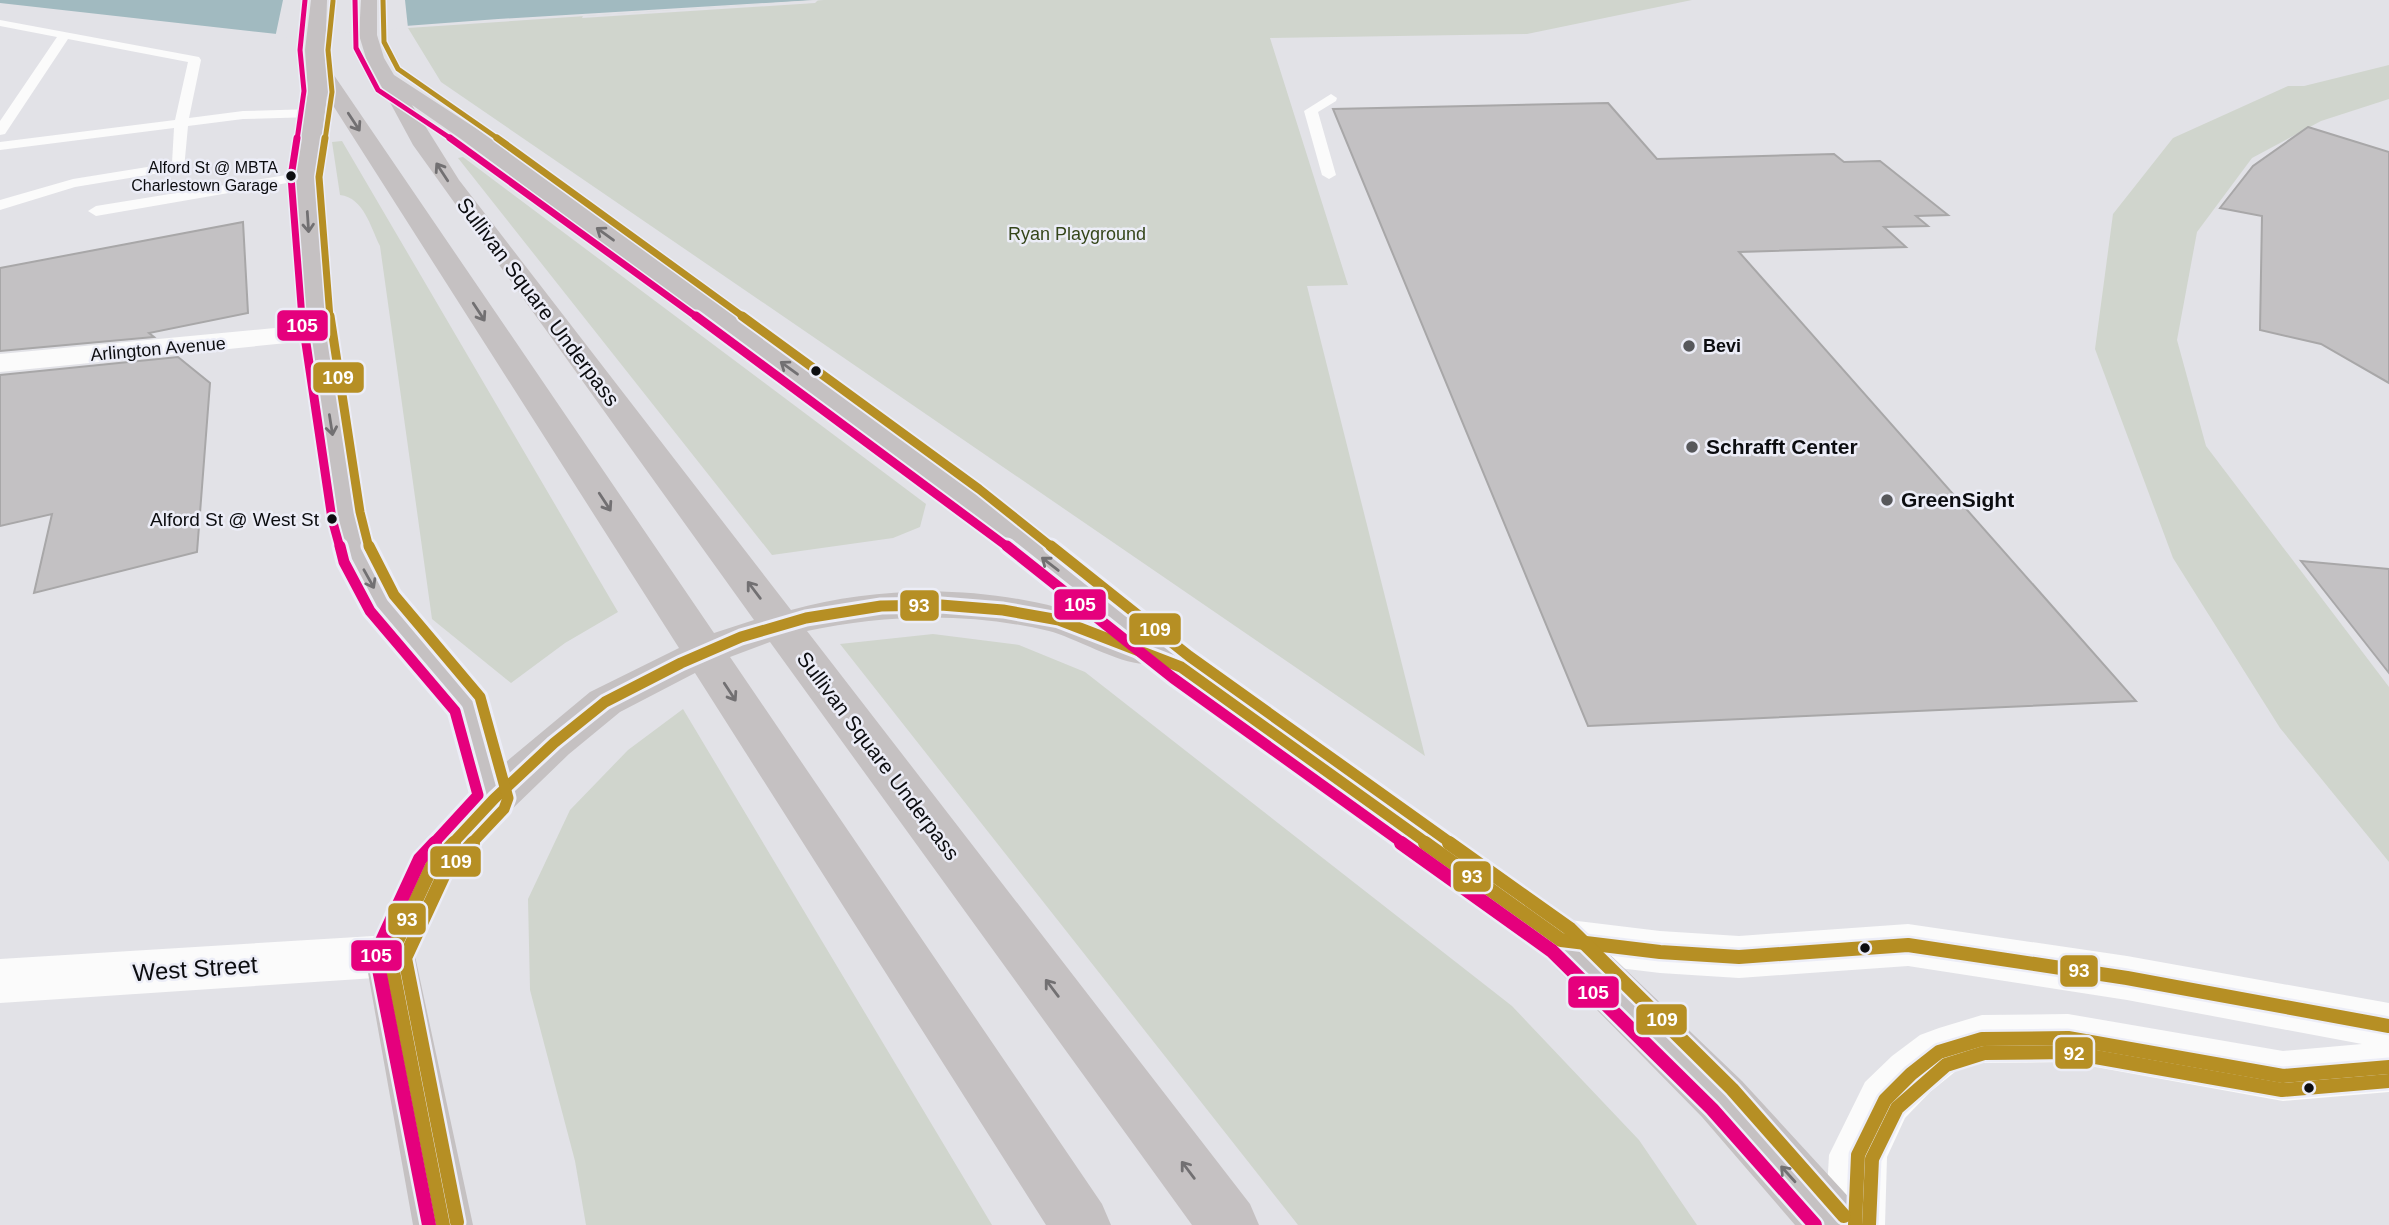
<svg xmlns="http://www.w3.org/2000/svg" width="2389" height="1225" viewBox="0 0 2389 1225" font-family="Arial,sans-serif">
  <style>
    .green { fill: #d0d5cd }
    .water { fill: #a1bac0 }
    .pier { fill: #e2e2e7 }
    .building { fill: #c3c1c3; stroke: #a8a7a8; stroke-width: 2 }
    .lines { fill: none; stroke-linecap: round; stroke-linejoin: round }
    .lane { fill: #fbfbfb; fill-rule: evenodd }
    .street { fill: #fbfbfb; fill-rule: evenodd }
    .secondary { fill: #fbfbfb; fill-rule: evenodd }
    .primary { fill: #c5c1c2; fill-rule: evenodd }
    .bus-1-far1-casing { stroke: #ecedf7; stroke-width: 17 }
    .bus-1-casing { stroke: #ecedf7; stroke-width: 19 }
    .bus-2-far4-casing { stroke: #ecedf7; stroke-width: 8 }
    .bus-2-far3-casing { stroke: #ecedf7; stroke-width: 10 }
    .bus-2-far2-casing { stroke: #ecedf7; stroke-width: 13 }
    .bus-2-far1-casing { stroke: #ecedf7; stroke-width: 17 }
    .bus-2-casing { stroke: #ecedf7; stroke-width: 19 }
    .bus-3-far4-casing { stroke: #ecedf7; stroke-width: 8 }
    .bus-3-far3-casing { stroke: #ecedf7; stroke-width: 10 }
    .bus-3-far2-casing { stroke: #ecedf7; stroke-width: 13 }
    .bus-3-far1-casing { stroke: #ecedf7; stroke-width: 17 }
    .bus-3-casing { stroke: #ecedf7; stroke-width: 19 }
    .bus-4-casing { stroke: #ecedf7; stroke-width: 19 }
    .bus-1-far1 { stroke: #b68f24; stroke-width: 11 }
    .bus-1 { stroke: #b68f24; stroke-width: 14 }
    .bus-2-far4 { stroke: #e5007d; stroke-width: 5 }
    .bus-2-far3 { stroke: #e5007d; stroke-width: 7 }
    .bus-2-far2 { stroke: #e5007d; stroke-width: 9 }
    .bus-2-far1 { stroke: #e5007d; stroke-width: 11 }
    .bus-2 { stroke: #e5007d; stroke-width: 14 }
    .bus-3-far4 { stroke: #b68f24; stroke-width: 5 }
    .bus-3-far3 { stroke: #b68f24; stroke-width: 7 }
    .bus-3-far2 { stroke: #b68f24; stroke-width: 9 }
    .bus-3-far1 { stroke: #b68f24; stroke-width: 11 }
    .bus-3 { stroke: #b68f24; stroke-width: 14 }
    .bus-4 { stroke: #b68f24; stroke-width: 14 }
    .oneway { stroke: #727072 }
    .bus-dot { fill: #0c0d10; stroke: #ecedf7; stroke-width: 2.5 }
    .poi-dot { fill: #57585b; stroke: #ecedf7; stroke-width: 2.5 }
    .labels { text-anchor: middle; stroke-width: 5; stroke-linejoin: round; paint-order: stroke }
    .far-bus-label { font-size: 16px; fill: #0c0d10; stroke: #ecedf7; text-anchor: end }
    .far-park-label { font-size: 18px; fill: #35461a; stroke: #ecedf7 }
    .far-poi-label { font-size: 18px; font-weight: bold; fill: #0c0d10; stroke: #ecedf7; text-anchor: start }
    .far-street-label { font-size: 18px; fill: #0c0d10; stroke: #ecedf7 }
    .bus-label { font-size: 19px; fill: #0c0d10; stroke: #ecedf7; text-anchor: end }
    .street-label { font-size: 21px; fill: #0c0d10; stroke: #ecedf7 }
    .poi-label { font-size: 21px; font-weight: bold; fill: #0c0d10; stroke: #ecedf7; text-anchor: start }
    .near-street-label { font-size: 24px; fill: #0c0d10; stroke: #ecedf7 }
    .line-badge { stroke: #ecedf7; stroke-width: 2.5 }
    .badge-label { font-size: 19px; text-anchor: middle; font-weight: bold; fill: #fff }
  </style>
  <rect width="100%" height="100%" fill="#e2e2e7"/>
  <path class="green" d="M 824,0 L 1692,0 L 1527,34 L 1270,38 L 1348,285 L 1307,286 L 1425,756 L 441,82 L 408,28 Z
    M 2389,65 L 2389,99 L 2321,121 L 2252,158 L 2197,232 L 2177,340 L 2206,446 L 2389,687 L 2389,862 L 2280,728 L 2173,558 L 2095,349 L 2113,214 L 2173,138 L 2288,86 L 2304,86 Z
    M 342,141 L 618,612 L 565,643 L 511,683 L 432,619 L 380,246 C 370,226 364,198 340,195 L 332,142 Z
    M 463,157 L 926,504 L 920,527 L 893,538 L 772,555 L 458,158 Z
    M 933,634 L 1019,645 L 1085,672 L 1512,1006 L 1639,1140 L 1697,1225 L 1298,1225 L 840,644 Z
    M 683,709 L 992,1225 L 586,1225 L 575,1161 L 530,990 L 528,899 L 570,810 L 628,750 Z"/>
  <path class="water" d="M 0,0 L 814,0 L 498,19 L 286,35 L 0,3 Z"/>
  <path class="pier" d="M 283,0 L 405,0 L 408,28 L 275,38 Z
    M 818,0 L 815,3 L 582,18 L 583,16 Z"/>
  <path class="building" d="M 1608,103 L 1657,159 L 1834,154 L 1844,162 L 1880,161 L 1948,215 L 1916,216 L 1928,226 L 1884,227 L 1906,247 L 1739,252 L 2136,701 L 1588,726 L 1333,109 Z
    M 2308,127 L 2389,152 L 2389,383 L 2321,344 L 2260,330 L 2262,216 L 2220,208 L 2253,166 Z
    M 243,222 L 248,313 L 149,333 L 154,337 L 0,351 L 0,268 Z
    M 178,357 L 210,383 L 197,552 L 34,593 L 52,514 L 0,526 L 0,375 Z
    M 2301,561 L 2389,569 L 2389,673 Z"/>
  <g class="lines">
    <path class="lane" d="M 0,20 L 199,57 L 201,60 L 189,118 L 243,111 L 314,109 L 321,113 L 314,117 L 243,119 L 188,126 L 184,169 L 75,187 L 0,210 L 0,200 L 73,179 L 172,163 L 174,128 L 0,150 L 0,142 L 175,120 L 188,62 L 68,39 L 5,134 L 0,135 L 0,121 L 57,37 L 0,26 Z
      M 1331,94 L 1337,98 L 1336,101 L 1318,112 L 1336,175 L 1329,179 L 1322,175 L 1304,111 Z
      M 305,172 L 310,173 L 312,176 L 310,179 L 96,216 L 88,211 L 96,206 Z"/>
    <path class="street" d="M 317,324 L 327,327 L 331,333 L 327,339 L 0,372 L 0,354 Z
      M 390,935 L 408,941 L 415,956 L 408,971 L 390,977 L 0,1003 L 0,959 Z"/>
    <path class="secondary" d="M 1561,919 L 1660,931 L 1739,936 L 1908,924 L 2127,956 L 2389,1003 L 2389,1092 L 2283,1101 L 2068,1062 L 1982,1063 L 1956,1071 L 1930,1092 L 1905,1118 L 1887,1157 L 1885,1225 L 1825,1225 L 1829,1155 L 1865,1082 L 1892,1056 L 1920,1035 L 1939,1028 L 1982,1015 L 2068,1014 L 2283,1051 L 2362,1044 L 2127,1000 L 1908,966 L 1739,978 L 1660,973 L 1561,961 L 1543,955 L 1536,940 L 1543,925 Z"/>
    <path class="primary" d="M 311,0 L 327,0 L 325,62 L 714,633 L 754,620 L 413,145 L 366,58 L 359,35 L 361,0 L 377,0 L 377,35 L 384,58 L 394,75 L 477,129 L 982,493 L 1195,657 L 1579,925 L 1742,1081 L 1855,1204 L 1864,1225 L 1795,1225 L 1702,1117 L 1543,955 L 1150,663 C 1128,669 1074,637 1049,631 C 970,612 886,614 807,631 L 1250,1204 L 1259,1225 L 1192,1225 L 770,642 L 730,657 L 1102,1204 L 1111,1225 L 1046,1225 L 695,673 L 620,712 L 569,754 L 510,811 L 451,877 L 415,956 L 473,1225 L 413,1225 L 365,956 L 415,853 L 470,795 L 448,708 L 363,603 L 339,557 L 328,515 L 303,333 L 293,176 L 308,91 L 305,50 ZM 327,96 L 679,648 L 590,692 L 506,762 L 489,704 L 398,597 L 375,557 L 364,515 L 331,333 L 317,176 ZM 412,105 L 461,139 L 958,507 L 1097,620 C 1003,585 888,583 791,610 L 459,180 Z"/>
    <defs>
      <path id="bus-1-far1" d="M 452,844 L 494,799 L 554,743 L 605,702 L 681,663 L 741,637 L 806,618 L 881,606 L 941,605 L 1003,610 L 1059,620 L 1181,667 L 1428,844"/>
      <path id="bus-1" d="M 1425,843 L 1561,940 L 1660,952 L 1739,957 L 1908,945 L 2127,978 L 2389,1026
        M 443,1225 L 390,956 L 432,866 L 454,843
        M 1855,1225 L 1858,1155 L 1885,1100 L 1911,1074 L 1939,1052 L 1982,1039 L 2068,1038 L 2283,1076 L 2389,1067"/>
      <path id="bus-2-far4" d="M 355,0 L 356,48 L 378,90 L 453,140
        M 297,140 L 304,91 L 300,50 L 305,0"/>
      <path id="bus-2-far3" d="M 297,138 L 291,177 L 302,318
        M 450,138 L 698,318"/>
      <path id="bus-2-far2" d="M 302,316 L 332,519 L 340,548
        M 696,316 L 1009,548"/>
      <path id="bus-2-far1" d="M 340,546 L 344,562 L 370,611 L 455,711 L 478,795 L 433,844
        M 1007,546 L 1173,678 L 1404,844"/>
      <path id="bus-2" d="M 1401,843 L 1552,951 L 1712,1109 L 1815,1225
        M 429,1225 L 376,954 L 420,859 L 435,843"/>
      <path id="bus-3-far4" d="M 383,0 L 384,42 L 398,69 L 500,140
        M 325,140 L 332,92 L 328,50 L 333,1"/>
      <path id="bus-3-far3" d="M 325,138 L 319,177 L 330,318
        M 497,138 L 745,318"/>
      <path id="bus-3-far2" d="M 330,316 L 360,512 L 369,548
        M 742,316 L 979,489 L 1053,548"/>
      <path id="bus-3-far1" d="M 369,546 L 394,595 L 480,697 L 508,798 L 504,809 L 471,844
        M 1051,546 L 1189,656 L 1452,844"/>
      <path id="bus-3" d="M 1449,843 L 1570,929 L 1732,1089 L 1844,1216
        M 457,1222 L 405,958 L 444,874 L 473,843"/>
      <path id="bus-4" d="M 1869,1225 L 1872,1159 L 1897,1108 L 1946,1065 L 1984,1053 L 2067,1052 L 2282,1090 L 2389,1081"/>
    </defs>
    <use href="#bus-1-far1" class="bus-1-far1-casing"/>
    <use href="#bus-1" class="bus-1-casing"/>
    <use href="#bus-2-far4" class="bus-2-far4-casing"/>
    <use href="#bus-2-far3" class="bus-2-far3-casing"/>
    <use href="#bus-2-far2" class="bus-2-far2-casing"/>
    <use href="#bus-2-far1" class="bus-2-far1-casing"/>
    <use href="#bus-2" class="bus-2-casing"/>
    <use href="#bus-3-far4" class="bus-3-far4-casing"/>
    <use href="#bus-3-far3" class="bus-3-far3-casing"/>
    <use href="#bus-3-far2" class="bus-3-far2-casing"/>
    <use href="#bus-3-far1" class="bus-3-far1-casing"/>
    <use href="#bus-3" class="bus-3-casing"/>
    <use href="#bus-4" class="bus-4-casing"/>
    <use href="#bus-1-far1" class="bus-1-far1"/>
    <use href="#bus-1" class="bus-1"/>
    <use href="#bus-2-far4" class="bus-2-far4"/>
    <use href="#bus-2-far3" class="bus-2-far3"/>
    <use href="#bus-2-far2" class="bus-2-far2"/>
    <use href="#bus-2-far1" class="bus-2-far1"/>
    <use href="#bus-2" class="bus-2"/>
    <use href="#bus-3-far4" class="bus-3-far4"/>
    <use href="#bus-3-far3" class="bus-3-far3"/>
    <use href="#bus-3-far2" class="bus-3-far2"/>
    <use href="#bus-3-far1" class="bus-3-far1"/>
    <use href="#bus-3" class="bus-3"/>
    <use href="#bus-4" class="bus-4"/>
  </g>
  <defs><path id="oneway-shaft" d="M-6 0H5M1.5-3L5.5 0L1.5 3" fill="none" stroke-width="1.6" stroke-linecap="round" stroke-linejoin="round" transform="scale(1.75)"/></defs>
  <g class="oneway">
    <use href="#oneway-shaft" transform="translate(354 122) rotate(57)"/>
    <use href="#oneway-shaft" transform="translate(442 172) rotate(-123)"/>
    <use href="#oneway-shaft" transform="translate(308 222) rotate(86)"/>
    <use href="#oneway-shaft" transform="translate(605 234) rotate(-144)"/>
    <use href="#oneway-shaft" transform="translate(479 312) rotate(57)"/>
    <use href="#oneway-shaft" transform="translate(789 368) rotate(-144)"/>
    <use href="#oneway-shaft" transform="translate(331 425) rotate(81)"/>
    <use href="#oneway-shaft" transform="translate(605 502) rotate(57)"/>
    <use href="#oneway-shaft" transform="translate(1050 564) rotate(-142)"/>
    <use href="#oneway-shaft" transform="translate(369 579) rotate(61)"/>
    <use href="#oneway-shaft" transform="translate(754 590) rotate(-127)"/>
    <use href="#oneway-shaft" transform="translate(730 692) rotate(57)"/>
    <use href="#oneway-shaft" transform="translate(1052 988) rotate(-127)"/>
    <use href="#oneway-shaft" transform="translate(1188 1170) rotate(-127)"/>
    <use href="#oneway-shaft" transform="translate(1788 1174) rotate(-132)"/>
  </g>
  <g class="bus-dot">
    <circle cx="291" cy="176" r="6"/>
    <circle cx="816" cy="371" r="6"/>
    <circle cx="332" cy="519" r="6"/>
    <circle cx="1865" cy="948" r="6"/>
    <circle cx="2309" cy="1088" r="6"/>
  </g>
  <g class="poi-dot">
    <circle cx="1689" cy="346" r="7"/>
    <circle cx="1692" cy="447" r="7"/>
    <circle cx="1887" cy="500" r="7"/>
  </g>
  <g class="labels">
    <g class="far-bus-label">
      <text x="278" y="173">Alford St @ MBTA<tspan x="278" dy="18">Charlestown Garage</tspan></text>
    </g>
    <g class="far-park-label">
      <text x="1077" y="240">Ryan Playground</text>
    </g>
    <g class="far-poi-label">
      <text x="1703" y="352">Bevi</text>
    </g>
    <g class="far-street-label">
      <text transform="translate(158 349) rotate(-5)" y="6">Arlington Avenue</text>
    </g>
    <g class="bus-label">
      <text x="319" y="526">Alford St @ West St</text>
    </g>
    <g class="street-label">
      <text transform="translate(538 302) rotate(53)" y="7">Sullivan Square Underpass</text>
      <text transform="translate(878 756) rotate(53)" y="7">Sullivan Square Underpass</text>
    </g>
    <g class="poi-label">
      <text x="1706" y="454">Schrafft Center</text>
      <text x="1901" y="507">GreenSight</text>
    </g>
    <g class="near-street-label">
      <text transform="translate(195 969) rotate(-4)" y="8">West Street</text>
    </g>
  </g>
  <g class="line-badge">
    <rect x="276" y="309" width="53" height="33" rx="7" fill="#e5007d"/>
    <rect x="312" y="361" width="53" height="33" rx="7" fill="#b68f24"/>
    <rect x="1053" y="588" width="54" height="33" rx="7" fill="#e5007d"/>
    <rect x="899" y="589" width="41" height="33" rx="7" fill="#b68f24"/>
    <rect x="1128" y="612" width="54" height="34" rx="7" fill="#b68f24"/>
    <rect x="429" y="845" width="53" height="33" rx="7" fill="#b68f24"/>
    <rect x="1452" y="860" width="40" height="33" rx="7" fill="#b68f24"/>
    <rect x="387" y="902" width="40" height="34" rx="7" fill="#b68f24"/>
    <rect x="350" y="939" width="53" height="33" rx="7" fill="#e5007d"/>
    <rect x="2059" y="954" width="40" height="34" rx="7" fill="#b68f24"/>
    <rect x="1567" y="975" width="53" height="34" rx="7" fill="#e5007d"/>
    <rect x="1635" y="1003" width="53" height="33" rx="7" fill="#b68f24"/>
    <rect x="2054" y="1036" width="40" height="34" rx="7" fill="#b68f24"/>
  </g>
  <g class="badge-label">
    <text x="302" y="332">105</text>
    <text x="338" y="384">109</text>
    <text x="1080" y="611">105</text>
    <text x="919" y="612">93</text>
    <text x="1155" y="636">109</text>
    <text x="456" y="868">109</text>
    <text x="1472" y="883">93</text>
    <text x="407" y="926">93</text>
    <text x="376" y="962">105</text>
    <text x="2079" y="977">93</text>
    <text x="1593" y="999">105</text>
    <text x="1662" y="1026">109</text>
    <text x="2074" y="1060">92</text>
  </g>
</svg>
